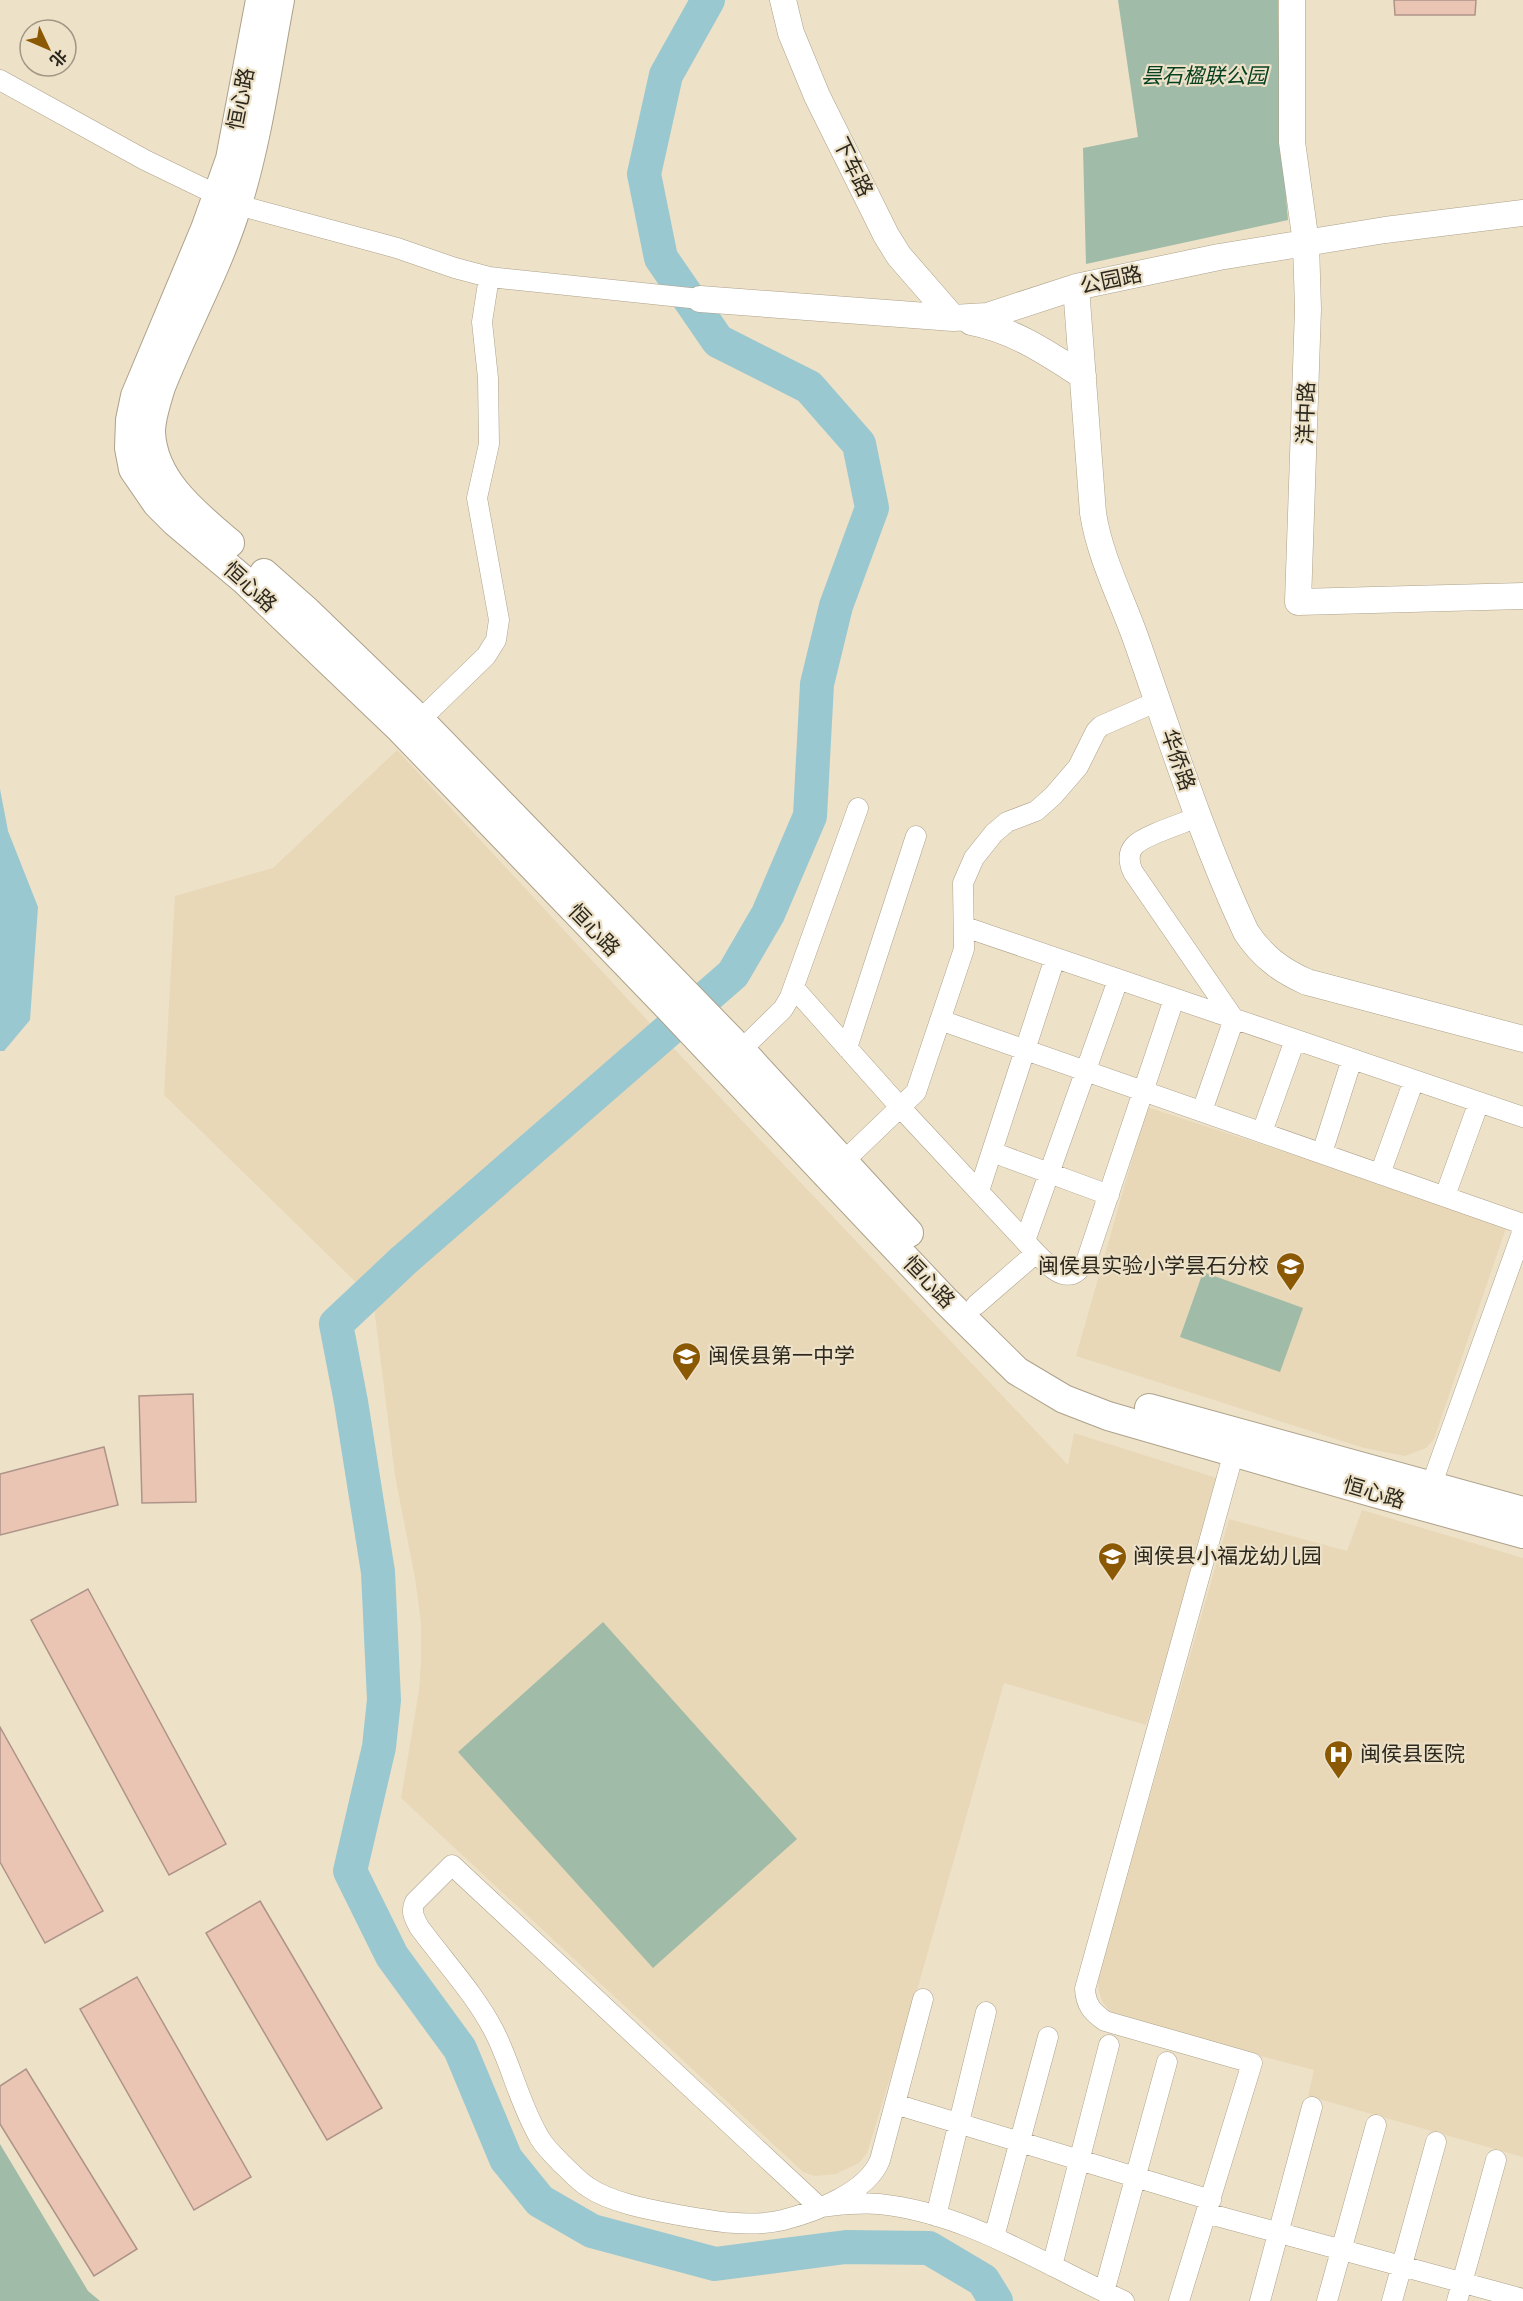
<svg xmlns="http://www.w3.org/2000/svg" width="1523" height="2301" viewBox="0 0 1523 2301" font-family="'Zilla Slab','Noto Sans SC',serif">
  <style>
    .built { fill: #e8d8b8 }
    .green { fill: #a0bba7 }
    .water { fill: #9ac8d0 }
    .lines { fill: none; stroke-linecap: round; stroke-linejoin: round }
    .river { stroke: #9ac8d0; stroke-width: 34 }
    .building { fill: #ebc5b4; stroke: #ae9488; stroke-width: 1.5 }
    .minor-casing { stroke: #ada18a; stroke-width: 21 }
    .tertiary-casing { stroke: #ada18a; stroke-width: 27 }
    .secondary-casing { stroke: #ada18a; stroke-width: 30 }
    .minor { stroke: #fff; stroke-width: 20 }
    .tertiary { stroke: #fff; stroke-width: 26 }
    .secondary { stroke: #fff; stroke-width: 28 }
    .labels { text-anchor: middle; stroke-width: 4.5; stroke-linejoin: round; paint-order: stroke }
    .park-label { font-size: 21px; font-style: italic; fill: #064121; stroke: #ede1c8 }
    .street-label { font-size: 21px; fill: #2c281e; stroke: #ede1c8 }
    .poi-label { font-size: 21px; fill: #2c281e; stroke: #ede1c8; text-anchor: start }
  </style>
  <rect width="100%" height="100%" fill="#ede1c8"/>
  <path class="built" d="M 397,750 L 661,1035 L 1068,1465 L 1074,1433 L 1220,1479 L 1146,1725 L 1004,1683 L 918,1987 L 867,2153 L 859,2163 L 836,2174 L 815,2176 L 803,2172 L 401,1798 L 419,1690 L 421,1660 L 421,1623 L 415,1578 L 395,1476 L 373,1299 L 164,1095 L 175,896 L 273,868 Z
    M 1147,1107 L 1507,1225 L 1434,1439 L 1426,1448 L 1405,1456 L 1364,1448 L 1076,1356 Z
    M 1362,1510 L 1523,1558 L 1523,2157 L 1308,2096 L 1314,2070 L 1115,2018 L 1102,2001 L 1099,1991 L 1098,1980 L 1102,1964 L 1229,1519 L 1347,1551 Z"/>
  <path class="green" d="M 1118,0 L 1278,0 L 1280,125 L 1288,220 L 1086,264 L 1083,148 L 1138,137 Z
    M 1203,1272 L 1303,1308 L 1280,1372 L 1180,1337 Z
    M 603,1622 L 797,1839 L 653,1968 L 458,1752 Z
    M 0,2144 L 88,2291 L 100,2301 L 0,2301 Z"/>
  <path class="water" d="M 0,789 L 8,831 L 38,907 L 30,1020 L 4,1051 L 0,1051 Z"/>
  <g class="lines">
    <path class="river" d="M 708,0 L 666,75 L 644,174 L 661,258 L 718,341 L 809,387 L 859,444 L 872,508 L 836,606 L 817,684 L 810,816 L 768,914 L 733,974 L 404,1260 L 336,1324 L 351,1402 L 378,1572 L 384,1700 L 379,1747 L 350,1871 L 392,1956 L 460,2049 L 506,2159 L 540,2201 L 592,2231 L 715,2264 L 846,2247 L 929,2248 L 983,2280 L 996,2301"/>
  </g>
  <path class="building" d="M 1394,0 L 1476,0 L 1475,15 L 1395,15 Z
    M 193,1394 L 196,1502 L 142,1503 L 139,1396 Z
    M 104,1447 L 118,1505 L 0,1535 L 0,1474 Z
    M 88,1589 L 226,1844 L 169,1875 L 31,1620 Z
    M 0,1727 L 103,1911 L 45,1943 L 0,1862 Z
    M 260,1901 L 382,2108 L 327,2140 L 206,1933 Z
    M 137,1977 L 251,2177 L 194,2210 L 80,2009 Z
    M 26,2069 L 137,2249 L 94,2276 L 0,2124 L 0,2086 Z"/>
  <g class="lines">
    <defs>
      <path id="minor" d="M 0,80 L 145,160 L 238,205 L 397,248 L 455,268 L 489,277 L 700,299
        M 420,720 L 486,656 L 496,640 L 499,620 L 477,498 L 489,444 L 488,378 L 482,322 L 489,277
        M 1198,817 C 1184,823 1145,835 1135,845 C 1127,853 1129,863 1133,872 L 1234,1019 L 1202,1111
        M 965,927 L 1523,1117
        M 794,988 L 900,1107 L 1036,1253 C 1053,1270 1070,1289 1087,1259 L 1174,999
        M 940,1020 L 1523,1224
        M 847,1048 L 916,836
        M 741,1050 L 783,1009 L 790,997 L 858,808
        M 1262,1132 L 1295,1040
        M 992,1152 L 1109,1195
        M 1322,1153 L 1352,1059
        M 843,1162 L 916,1092 L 964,949 L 963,883 L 974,858 L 994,833 L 1007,822 L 1036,811 L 1053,796 L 1078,767 L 1096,731 L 1101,726 L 1158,701
        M 1380,1174 L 1414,1080
        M 979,1191 L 1055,958
        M 1445,1196 L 1479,1102
        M 1025,1241 L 1118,980
        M 976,1305 L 1036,1253
        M 1431,1486 L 1523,1230
        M 923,1999 L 880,2160 C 867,2193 814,2212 783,2220 C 749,2228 712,2221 679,2215 C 652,2210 611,2203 588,2187 C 578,2181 570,2171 561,2163 C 553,2154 543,2146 538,2135 C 519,2102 511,2064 494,2031 C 475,1994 444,1961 419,1927 C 415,1919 410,1912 415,1902 L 452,1865 L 819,2207 C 839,2205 859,2202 879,2204 C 968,2213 1044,2265 1124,2301
        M 895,2104 L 1211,2200
        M 1206,2213 L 1523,2299
        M 936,2216 L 986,2012
        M 994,2237 L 1048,2037
        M 1052,2266 L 1109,2045
        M 1104,2292 L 1167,2062
        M 1179,2301 L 1252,2063 L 1105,2021 C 1092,2012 1086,2005 1085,1989 L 1237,1441
        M 1260,2301 L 1312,2107
        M 1327,2301 L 1376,2125
        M 1392,2301 L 1436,2142
        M 1457,2301 L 1496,2160"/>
      <path id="tertiary" d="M 783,0 L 791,33 L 817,96 L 886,235 L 899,256 L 953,318
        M 1292,0 L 1292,142 L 1306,243 L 1308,309 L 1298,602 L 1523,596
        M 1076,287 L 1093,513 C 1100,558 1122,599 1137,642 C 1171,739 1202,838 1246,932 C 1262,956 1280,970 1307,982 L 1523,1039
        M 700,299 L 953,318 L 987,316 L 1076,287 L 1219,257 L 1385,230 L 1523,213
        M 971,322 C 1014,330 1047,353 1083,376"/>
      <path id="secondary" d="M 260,0 L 230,159 L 205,229 L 135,396 L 130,420 L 129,448 L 133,469 L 157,504 L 175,522 L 244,580 L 401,730 L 666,1005 L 946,1301 L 1017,1371 L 1064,1399 L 1108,1416 L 1371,1492 L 1523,1534
        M 230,543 C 196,514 153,481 151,432 C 151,417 157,401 161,387 C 185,326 218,268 237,206 C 258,139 267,69 280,0
        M 264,573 L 307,611 L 420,720 L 741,1050 L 909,1233
        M 1149,1408 L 1523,1511"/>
    </defs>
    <use href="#minor" class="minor-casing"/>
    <use href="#tertiary" class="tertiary-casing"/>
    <use href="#secondary" class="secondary-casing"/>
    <use href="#minor" class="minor"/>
    <use href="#tertiary" class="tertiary"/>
    <use href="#secondary" class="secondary"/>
  </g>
  <defs>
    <symbol id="school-pin" viewBox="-11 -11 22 30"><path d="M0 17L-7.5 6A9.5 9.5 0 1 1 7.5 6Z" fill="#8b5804" stroke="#ede1c8"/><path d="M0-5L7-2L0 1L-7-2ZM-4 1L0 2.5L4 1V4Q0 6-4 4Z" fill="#fff"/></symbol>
    <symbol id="hospital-pin" viewBox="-11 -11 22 30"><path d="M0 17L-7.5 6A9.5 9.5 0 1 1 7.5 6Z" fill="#8b5804" stroke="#ede1c8"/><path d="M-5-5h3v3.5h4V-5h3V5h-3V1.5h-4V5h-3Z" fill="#fff"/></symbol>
  </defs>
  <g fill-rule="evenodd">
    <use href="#school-pin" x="1274" y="1250" width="33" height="45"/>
    <use href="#school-pin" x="670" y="1340" width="33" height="45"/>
    <use href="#school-pin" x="1096" y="1540" width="33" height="45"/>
    <use href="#hospital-pin" x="1322" y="1738" width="33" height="45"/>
  </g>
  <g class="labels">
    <g class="park-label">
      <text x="1204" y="83">昙石楹联公园</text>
    </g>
    <g class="street-label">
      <text transform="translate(241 99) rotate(-79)" y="7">恒心路</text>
      <text transform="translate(853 167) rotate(64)" y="7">下车路</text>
      <text transform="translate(1111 280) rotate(-12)" y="7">公园路</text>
      <text transform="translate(1306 413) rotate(-88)" y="7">洋中路</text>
      <text transform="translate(250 587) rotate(42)" y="7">恒心路</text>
      <text transform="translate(1178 760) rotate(71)" y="7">华侨路</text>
      <text transform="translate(594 930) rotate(46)" y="7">恒心路</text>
      <text transform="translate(929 1282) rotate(46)" y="7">恒心路</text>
      <text transform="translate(1374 1493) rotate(16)" y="7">恒心路</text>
    </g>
    <g class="poi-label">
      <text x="1269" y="1273" text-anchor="end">闽侯县实验小学昙石分校</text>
      <text x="708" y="1363">闽侯县第一中学</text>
      <text x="1133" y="1563">闽侯县小福龙幼儿园</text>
      <text x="1360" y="1761">闽侯县医院</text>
    </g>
  </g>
  <g transform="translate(48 48) rotate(134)"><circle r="28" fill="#ede1c8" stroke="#a09784" stroke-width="1.5"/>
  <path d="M0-4.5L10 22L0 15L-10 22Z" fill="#8b5804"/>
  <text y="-9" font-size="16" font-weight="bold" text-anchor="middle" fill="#2c281e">北</text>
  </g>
</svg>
